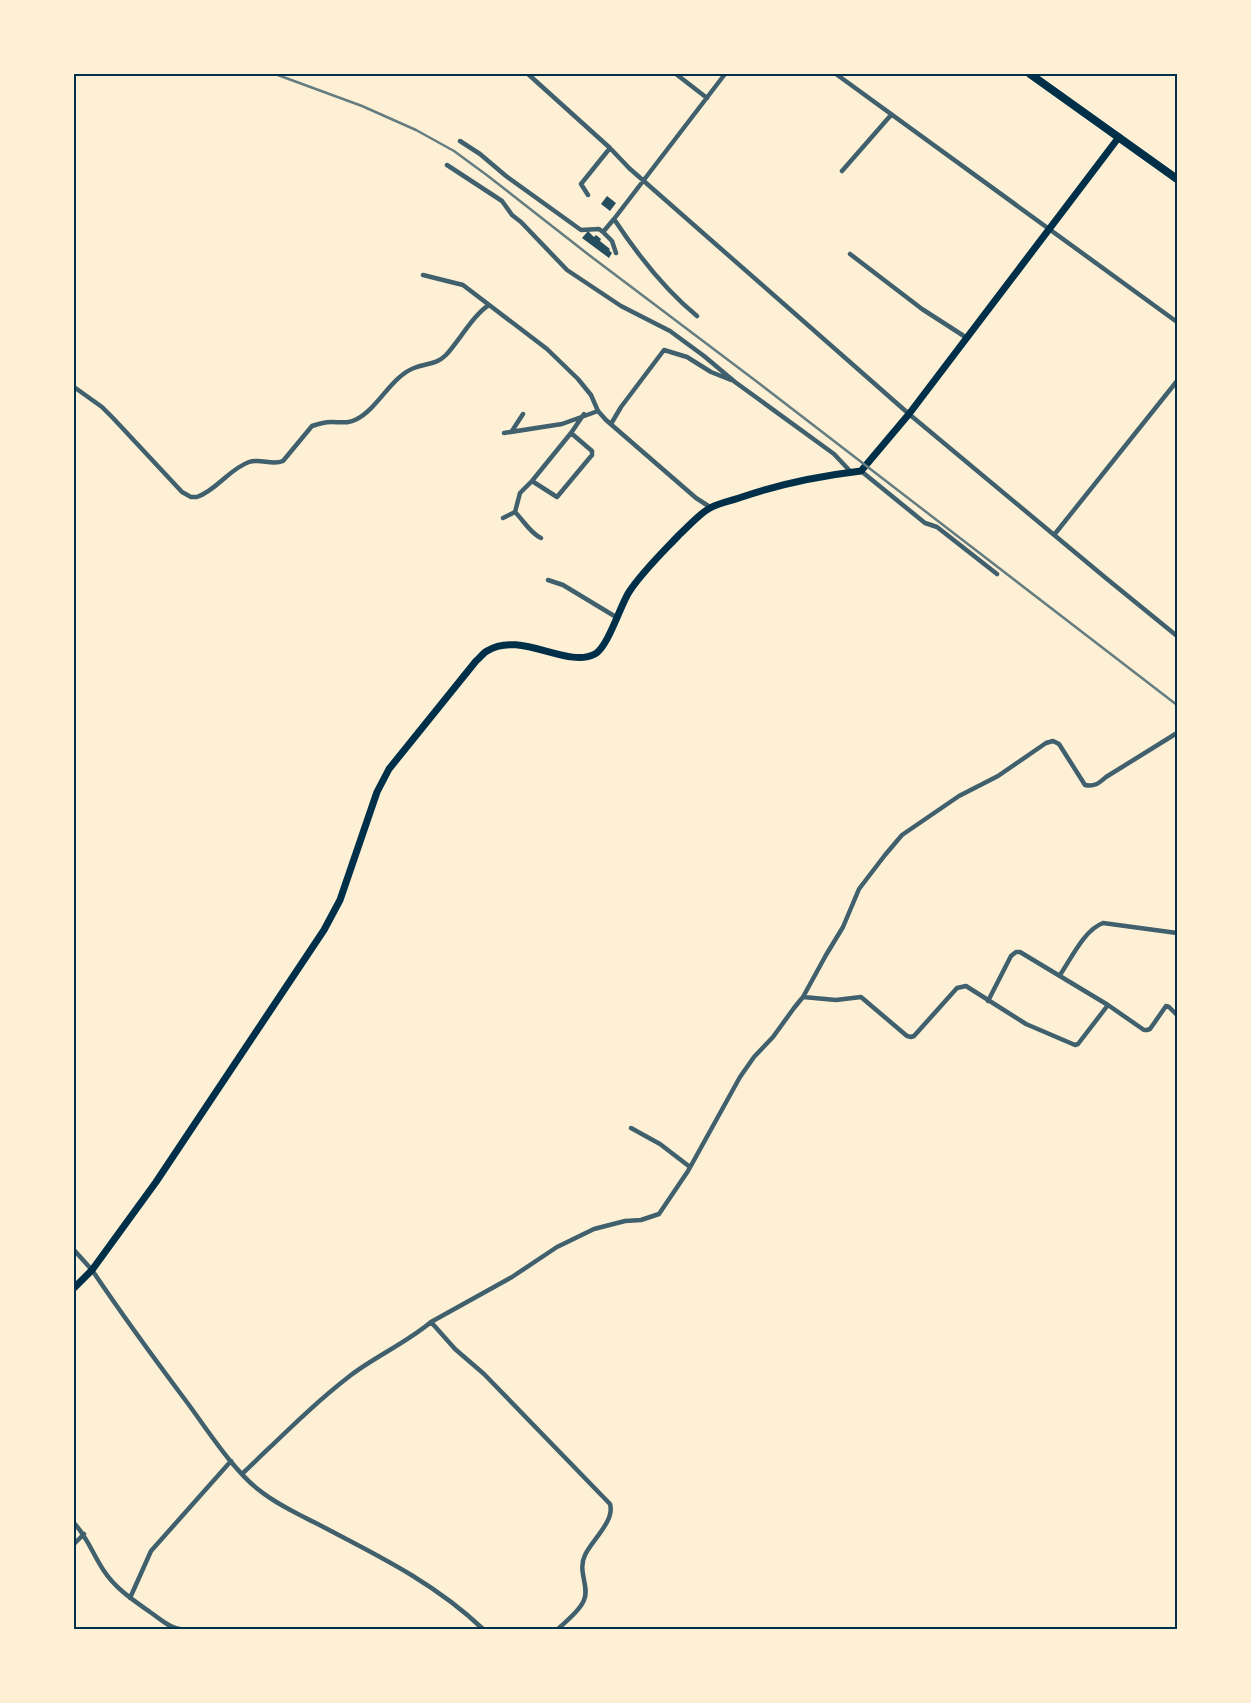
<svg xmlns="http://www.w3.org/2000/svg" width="1251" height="1703" viewBox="0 0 1251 1703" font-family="'Fira Sans Condensed',sans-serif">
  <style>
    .building { fill: #264d5e }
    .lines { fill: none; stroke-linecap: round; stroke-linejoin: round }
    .minor { stroke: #3f606c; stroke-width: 4.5 }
    .secondary { stroke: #003049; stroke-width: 7 }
    .primary { stroke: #003049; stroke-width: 8 }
    .rail { stroke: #657d81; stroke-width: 2.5 }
    .neatline { fill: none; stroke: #003049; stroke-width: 2 }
  </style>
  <rect width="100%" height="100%" fill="#fdf0d5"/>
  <path class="building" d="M 607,196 L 616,203 L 610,211 L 601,204 Z
    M 588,231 L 594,237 L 596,235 L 601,239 L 600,241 L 610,249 L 609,250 L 612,253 L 609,258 L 582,238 Z"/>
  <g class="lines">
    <path class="minor" d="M 528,74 L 610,148 L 629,168 L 909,414 L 1107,579 L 1177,636
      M 676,74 L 707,98
      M 836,74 L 1177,322
      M 460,141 L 480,154 L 506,176 L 581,230 L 599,229 L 603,232 L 614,219
      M 447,165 L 502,201 L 512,215 L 521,222 L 567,270 L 621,306 L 670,331 L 704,356 L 735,382 L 834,454 L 850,471
      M 842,171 L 891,115
      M 588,195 L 581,184 L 610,148
      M 603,232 L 612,241 L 616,253
      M 850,254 L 922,309 L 967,338
      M 423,275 L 463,285 L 547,349 L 578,379 L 591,395 L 598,411 L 606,420 L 696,498 L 710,507
      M 697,316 C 664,289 637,254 614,219 L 725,74
      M 74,387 L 102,407 L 113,418 L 182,492 L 191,497 L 197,497 C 217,490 229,469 249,462 C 261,458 272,466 283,461 L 312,426 C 318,424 324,422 331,422 C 341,422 348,424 357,419 C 378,408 391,377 414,368 C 426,363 436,365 446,355 C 459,341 474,314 489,305
      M 611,424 L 621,407 L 664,350 L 687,357 L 711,372 L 731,380
      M 512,431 L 523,414
      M 504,433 L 562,424 L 598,411
      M 861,471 L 925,523 L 937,527 L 997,574
      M 532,481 L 557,497 L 592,455 L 592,451 L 571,433
      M 515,512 C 524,521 530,533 541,538
      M 503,518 L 515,512 L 520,493 L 532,481 L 571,433 L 584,414
      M 1054,535 L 1177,381
      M 548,580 L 563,585 L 616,617
      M 1060,975 C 1071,959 1084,930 1103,923 L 1177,933
      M 803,997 L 836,1000 L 861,997 L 907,1036 L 911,1037 L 914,1036 L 957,988 L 966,986 L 1026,1024 L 1075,1045 L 1078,1044 L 1108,1005
      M 988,1001 L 1011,956 L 1016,952 L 1020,952 L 1108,1005 L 1144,1030 L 1147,1030 L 1150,1029 L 1166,1006 L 1169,1007 L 1177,1015
      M 631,1128 L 660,1144 L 690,1167
      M 74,1250 L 92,1270 C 123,1316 156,1361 189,1405 C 208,1431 234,1471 259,1490 C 280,1507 307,1518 331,1531 C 385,1559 438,1586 483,1629
      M 431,1322 L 455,1349 L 484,1374 L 610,1504 C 615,1521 592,1540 585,1555 C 577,1571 590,1587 584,1600 C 580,1611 566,1621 558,1629
      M 242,1474 C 278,1440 312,1405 351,1375 C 376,1356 406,1343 431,1322 L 512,1277 L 557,1247 L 594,1229 L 625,1221 L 641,1220 L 659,1214 L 688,1171 L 740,1077 L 754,1057 L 773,1037 L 794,1008 L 803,997 L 826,955 L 843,927 L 859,889 L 885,855 L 902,835 L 959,796 L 998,776 L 1046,743 L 1053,741 L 1059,744 L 1085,785 C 1095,787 1099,783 1106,777 L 1177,733
      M 74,1523 C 88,1538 93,1555 104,1571 C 116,1589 133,1600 150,1612 C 159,1618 169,1628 180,1629
      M 74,1544 L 84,1534
      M 130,1598 L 151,1551 L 231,1461"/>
    <path class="secondary" d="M 74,1288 L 92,1270 L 156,1182 L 324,930 L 340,900 L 377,792 L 389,769 L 476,661 C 480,658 483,653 487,651 C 520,630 567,669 595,654 C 608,647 620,606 629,592 C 643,571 662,553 679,535 C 689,526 699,514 710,508 C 719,503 730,501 739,498 C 779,484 819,476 861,471 L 909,414 L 1119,137"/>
    <path class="primary" d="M 1030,74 L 1177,179"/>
    <path class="rail" d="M 275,74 L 362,106 L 416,130 L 454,151 L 488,176 L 589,255 L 756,381 L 1177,705"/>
  </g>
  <rect width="1251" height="1703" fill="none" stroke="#fdf0d5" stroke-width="150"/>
  <rect x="75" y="75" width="1101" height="1553" class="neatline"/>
</svg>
